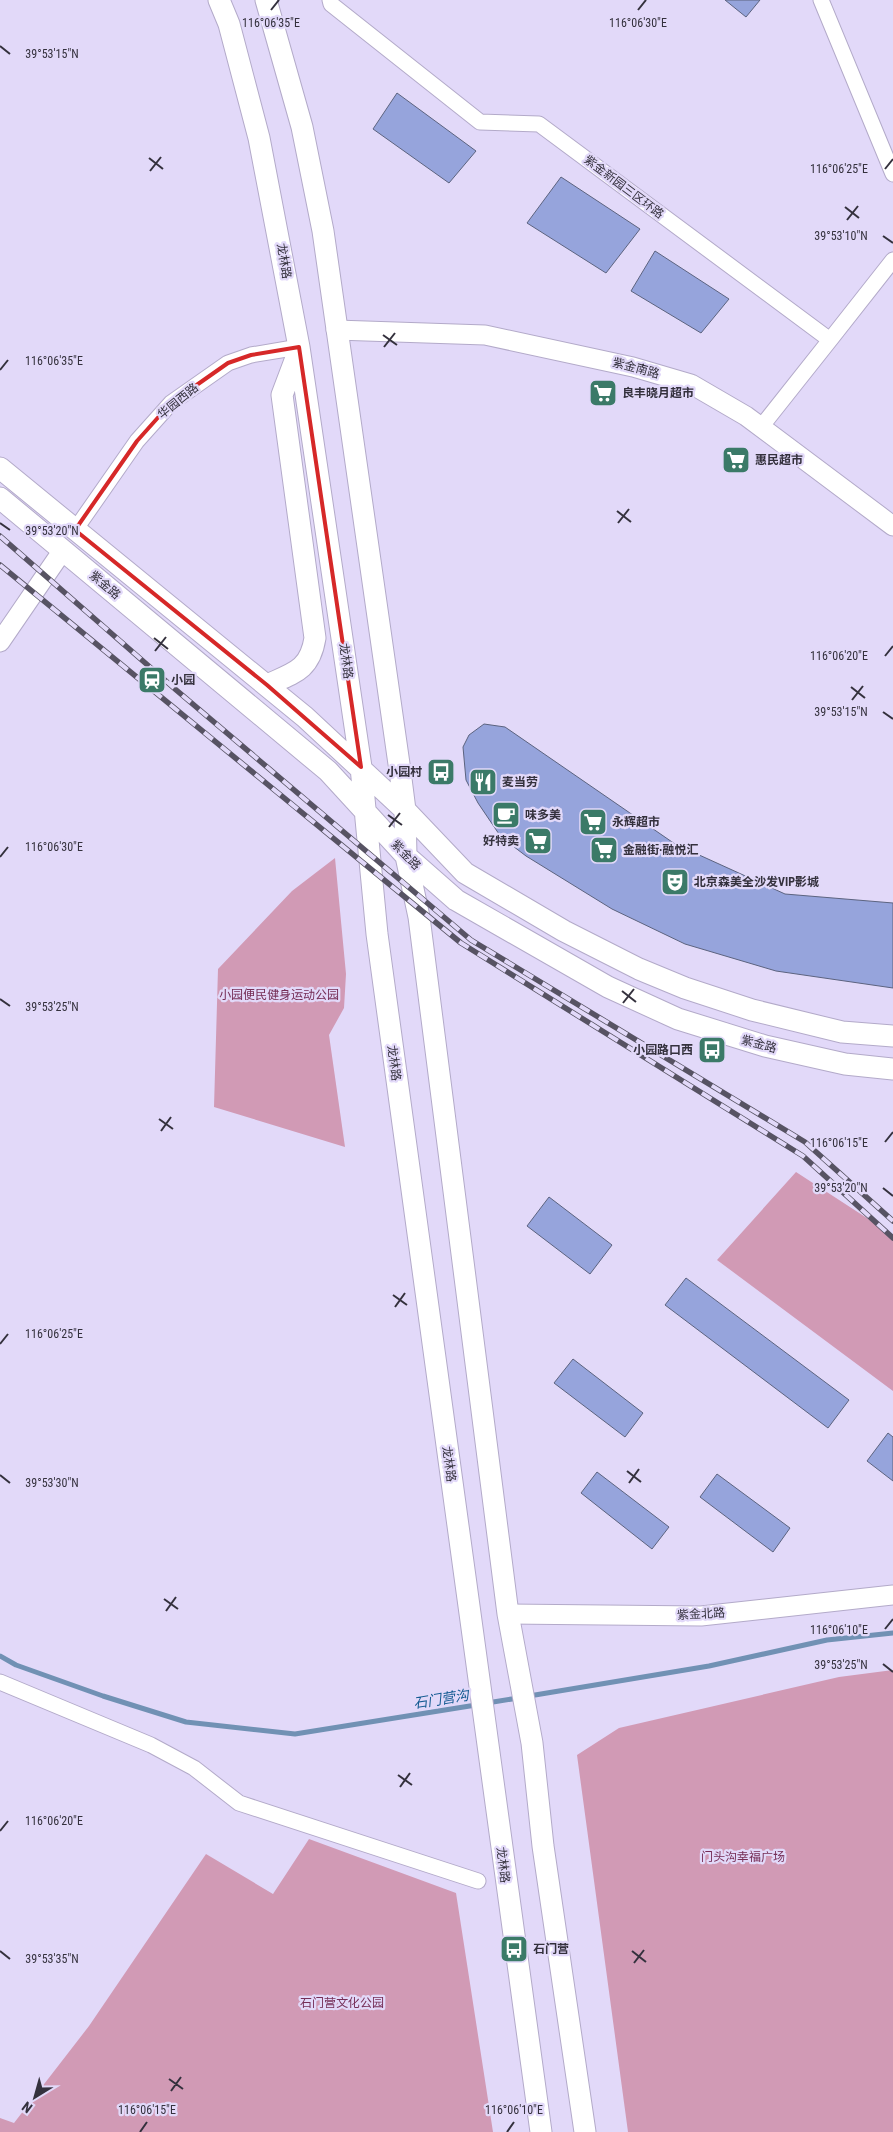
<svg xmlns="http://www.w3.org/2000/svg" width="893" height="2132" viewBox="0 0 893 2132" font-family="'Roboto Condensed','Noto Sans SC',sans-serif">
  <style>
    .green { fill: #d19ab5 }
    .lines { fill: none; stroke-linecap: round; stroke-linejoin: round }
    .stream { stroke: #7191b4; stroke-width: 5 }
    .building { fill: #96a4dc; stroke: #5c637f }
    .minor-casing { stroke: #b3aac9; stroke-width: 17 }
    .tertiary-casing { stroke: #b3aac9; stroke-width: 21 }
    .secondary-casing { stroke: #b3aac9; stroke-width: 23 }
    .minor { stroke: #fff; stroke-width: 15 }
    .tertiary { stroke: #fff; stroke-width: 19 }
    .secondary { stroke: #fff; stroke-width: 21 }
    .rail-casing { stroke: #575363; stroke-width: 5.5 }
    .rail { stroke: #e2d9f9; stroke-width: 4; stroke-dasharray: 11; stroke-linecap: butt }
    .marked { fill: none; stroke: #d62828; stroke-width: 4; stroke-linejoin: round }
    .ticks { fill: none; stroke: #34313d; stroke-width: 2 }
    .labels { text-anchor: middle; stroke-width: 4.5; stroke-linejoin: round; paint-order: stroke }
    .street-label { font-size: 12px; fill: #34313d; stroke: #e2d9f9 }
    .poi-label { font-size: 12px; font-weight: bold; fill: #34313d; stroke: #e2d9f9; text-anchor: start }
    .park-label { font-size: 12px; fill: #752d56; stroke: #e2d9f9 }
    .water-label { font-size: 14px; font-style: italic; fill: #145b92; stroke: #e2d9f9 }
    .ticks-label { font-size: 12px; text-anchor: middle; fill: #34313d; stroke: #e2d9f9; stroke-width: 4.5; stroke-linejoin: round; paint-order: stroke }
  </style>
  <rect width="100%" height="100%" fill="#e2d9f9"/>
  <path class="green" d="M 335,858 L 346,974 L 344,1008 L 329,1035 L 345,1147 L 214,1107 L 218,969 L 292,891 Z
    M 796,1172 L 893,1235 L 893,1391 L 717,1260 Z
    M 893,1670 L 893,2132 L 628,2132 L 577,1755 L 619,1728 L 839,1677 Z
    M 309,1839 L 456,1893 L 493,2132 L 0,2132 L 0,2118 L 14,2123 L 89,2026 L 206,1854 L 273,1894 Z"/>
  <g class="lines">
    <path class="stream" d="M 0,1656 L 16,1665 L 103,1696 L 186,1722 L 295,1734 L 476,1705
      M 529,1696 L 709,1666 L 827,1640 L 893,1633
      M 487,1703 L 518,1698"/>
  </g>
  <path class="building" d="M 725,0 L 760,0 L 746,17 Z
    M 397,93 L 476,151 L 449,183 L 373,129 Z
    M 561,177 L 640,229 L 606,273 L 527,223 Z
    M 655,251 L 729,299 L 701,333 L 631,291 Z
    M 484,724 L 505,727 L 675,844 L 785,894 L 893,903 L 893,988 L 776,971 L 685,944 L 612,909 L 526,856 L 501,837 L 478,803 L 466,780 L 463,747 L 469,735 Z
    M 549,1197 L 612,1245 L 590,1274 L 527,1226 Z
    M 686,1278 L 849,1400 L 828,1428 L 665,1305 Z
    M 573,1359 L 643,1413 L 625,1437 L 554,1383 Z
    M 888,1433 L 893,1437 L 893,1481 L 867,1461 Z
    M 597,1472 L 669,1527 L 652,1549 L 581,1493 Z
    M 717,1474 L 790,1528 L 773,1552 L 700,1497 Z"/>
  <g class="lines">
    <defs>
      <path id="minor" d="M 330,0 L 331,4 L 480,122 L 539,124 L 830,340 L 893,260
        M 821,0 L 893,174
        M 761,427 L 830,340
        M 75,530 L 137,441 L 171,403 L 228,363 L 251,355 L 299,347
        M 0,1682 L 151,1745 L 194,1768 L 239,1803 L 478,1881"/>
      <path id="tertiary" d="M 336,330 L 485,335 L 633,367 L 691,384 L 746,416 L 893,526
        M 0,642 L 63,550
        M 508,1614 L 701,1616 L 893,1595"/>
      <path id="secondary" d="M 219,0 L 229,24 L 259,138 L 299,347 L 361,767 L 377,934 L 541,2132
        M 266,0 L 302,127 L 323,231 L 400,771 L 405,810 L 406,856 L 419,917 L 508,1614 L 532,1743 L 543,1846 L 585,2132
        M 0,468 L 305,717 L 405,810 L 465,873 L 564,931 L 639,969 L 685,988 L 752,1010 L 842,1032 L 893,1036
        M 0,498 L 328,771 L 406,856 L 456,900 L 608,987 L 678,1019 L 765,1046 L 845,1064 L 893,1069
        M 267,685 C 294,673 310,670 315,638 L 282,395 L 299,350"/>
    </defs>
    <use href="#minor" class="minor-casing"/>
    <use href="#tertiary" class="tertiary-casing"/>
    <use href="#secondary" class="secondary-casing"/>
    <use href="#minor" class="minor"/>
    <use href="#tertiary" class="tertiary"/>
    <use href="#secondary" class="secondary"/>
    <defs>
      <path id="rail" d="M 0,536 L 175,689 L 471,940 L 805,1142 L 893,1221
        M 0,565 L 461,943 L 803,1156 L 893,1238"/>
    </defs>
    <use href="#rail" class="rail-casing"/>
    <use href="#rail" class="rail"/>
  </g>
  <path class="marked" d="M 299,347 L 361,767 L 267,685 L 75,530 L 137,441 L 171,403 L 228,363 L 251,355 Z"/>
  <path class="ticks" d="M 271,10 L 279,0M 638,10 L 646,0M 0,46 L 10,54M 149,158 L 163,169M 885,169 L 893,159M 150,171 L 161,157M 845,207 L 859,218M 847,220 L 858,206M 883,236 L 893,243M 383,335 L 397,345M 384,347 L 395,333M 0,370 L 8,360M 617,511 L 631,522M 0,523 L 10,530M 618,523 L 629,509M 154,638 L 168,649M 155,651 L 166,637M 885,656 L 893,646M 851,687 L 865,698M 852,700 L 863,686M 883,712 L 893,719M 388,815 L 402,825M 389,827 L 400,813M 0,857 L 8,847M 622,991 L 636,1002M 0,999 L 10,1006M 623,1003 L 634,989M 159,1119 L 173,1129M 161,1131 L 171,1117M 885,1142 L 893,1132M 883,1188 L 893,1196M 393,1295 L 407,1305M 395,1307 L 405,1293M 0,1344 L 8,1334M 627,1471 L 641,1482M 0,1475 L 10,1483M 629,1483 L 639,1469M 164,1599 L 178,1609M 166,1611 L 176,1597M 885,1629 L 893,1619M 883,1664 L 893,1672M 398,1775 L 412,1785M 400,1787 L 410,1773M 0,1831 L 8,1821M 0,1951 L 10,1959M 632,1951 L 646,1962M 634,1963 L 644,1950M 169,2079 L 183,2089M 171,2091 L 181,2077M 140,2132 L 147,2122M 507,2132 L 514,2122"/>
  <defs>
    <symbol id="supermarket-square" viewBox="-11 -11 22 22"><rect x="-9" y="-9" width="18" height="18" rx="4" fill="#3b7a68" stroke="#e2d9f9"/><path d="M-6-5.5h2.5l.6 2H6L4.5 2H-2.5L-4.4-4H-6ZM-1.5 3.2a1.3 1.3 0 1 0 .1 0ZM3 3.2a1.3 1.3 0 1 0 .1 0Z" fill="#fff"/></symbol>
    <symbol id="station-square" viewBox="-11 -11 22 22"><rect x="-9" y="-9" width="18" height="18" rx="4" fill="#3b7a68" stroke="#e2d9f9"/><path d="M-3-6H3Q5-6 5-4V2Q5 4 3 4L4.5 6H3L1.5 4h-3L-3 6H-4.5L-3 4Q-5 4-5 2V-4Q-5-6-3-6ZM-3.5-4v3h7v-3ZM-3.5 1v1.5H-2V1ZM2 1v1.5H3.5V1Z" fill="#fff"/></symbol>
    <symbol id="bus-square" viewBox="-11 -11 22 22"><rect x="-9" y="-9" width="18" height="18" rx="4" fill="#3b7a68" stroke="#e2d9f9"/><path d="M-5-6H5V4H4V6H2V4H-2V6H-4V4H-5ZM-3.5-4V0h7V-4ZM-3.5 1.2v1.5H-2V1.2ZM2 1.2v1.5H3.5V1.2Z" fill="#fff"/></symbol>
    <symbol id="restaurant-square" viewBox="-11 -11 22 22"><rect x="-9" y="-9" width="18" height="18" rx="4" fill="#3b7a68" stroke="#e2d9f9"/><path d="M-5-6h1v4h1v-4h1v4h1v-4h1v5L-1.5 .5V6h-2V.5L-5-1ZM5-6V6H3V1.5H1.5Q1.5-4 5-6Z" fill="#fff"/></symbol>
    <symbol id="cafe-square" viewBox="-11 -11 22 22"><rect x="-9" y="-9" width="18" height="18" rx="4" fill="#3b7a68" stroke="#e2d9f9"/><path d="M-5.5-4.5H6V0H3Q3 3.5 0 3.5H-2.5Q-5.5 3.5-5.5 0ZM3-3.2v2h1.7v-2ZM-6 4.5H4V6H-6Z" fill="#fff"/></symbol>
    <symbol id="theatre-square" viewBox="-11 -11 22 22"><rect x="-9" y="-9" width="18" height="18" rx="4" fill="#3b7a68" stroke="#e2d9f9"/><path d="M-5-5.5Q0-4 5-5.5V0Q5 5 0 6Q-5 5-5 0ZM-3.3-2.5H-1v1.5H-3.3ZM1-2.5H3.3v1.5H1ZM-2.8 1Q0 5.5 2.8 1Z" fill="#fff"/></symbol>
  </defs>
  <g fill-rule="evenodd">
    <use href="#supermarket-square" x="587" y="377" width="32" height="32"/>
    <use href="#supermarket-square" x="720" y="444" width="32" height="32"/>
    <use href="#station-square" x="136" y="664" width="32" height="32"/>
    <use href="#bus-square" x="425" y="756" width="32" height="32"/>
    <use href="#restaurant-square" x="467" y="766" width="32" height="32"/>
    <use href="#cafe-square" x="490" y="799" width="32" height="32"/>
    <use href="#supermarket-square" x="577" y="806" width="32" height="32"/>
    <use href="#supermarket-square" x="522" y="825" width="32" height="32"/>
    <use href="#supermarket-square" x="588" y="834" width="32" height="32"/>
    <use href="#theatre-square" x="659" y="866" width="32" height="32"/>
    <use href="#bus-square" x="696" y="1034" width="32" height="32"/>
    <use href="#bus-square" x="498" y="1933" width="32" height="32"/>
  </g>
  <g class="labels">
    <g class="street-label">
      <text transform="translate(624 187) rotate(37)" y="4">紫金新园三区环路</text>
      <text transform="translate(284 261) rotate(80)" y="4">龙林路</text>
      <text transform="translate(636 368) rotate(15)" y="4">紫金南路</text>
      <text transform="translate(178 401) rotate(-39)" y="4">华园西路</text>
      <text transform="translate(105 585) rotate(40)" y="4">紫金路</text>
      <text transform="translate(346 661) rotate(82)" y="4">龙林路</text>
      <text transform="translate(406 855) rotate(46)" y="4">紫金路</text>
      <text transform="translate(759 1044) rotate(15)" y="4">紫金路</text>
      <text transform="translate(394 1063) rotate(82)" y="4">龙林路</text>
      <text transform="translate(449 1464) rotate(82)" y="4">龙林路</text>
      <text transform="translate(701 1614) rotate(-3)" y="4">紫金北路</text>
      <text transform="translate(503 1865) rotate(83)" y="4">龙林路</text>
    </g>
    <g class="poi-label">
      <text x="622" y="397">良丰晓月超市</text>
      <text x="755" y="464">惠民超市</text>
      <text x="171" y="684">小园</text>
      <text x="422" y="776" text-anchor="end">小园村</text>
      <text x="502" y="786">麦当劳</text>
      <text x="525" y="819">味多美</text>
      <text x="612" y="826">永辉超市</text>
      <text x="519" y="845" text-anchor="end">好特卖</text>
      <text x="623" y="854">金融街·融悦汇</text>
      <text x="694" y="886">北京森美全沙发VIP影城</text>
      <text x="693" y="1054" text-anchor="end">小园路口西</text>
      <text x="533" y="1953">石门营</text>
    </g>
    <g class="park-label">
      <text x="279" y="999">小园便民健身运动公园</text>
      <text x="743" y="1861">门头沟幸福广场</text>
      <text x="342" y="2007">石门营文化公园</text>
    </g>
    <g class="water-label">
      <text transform="translate(441 1699) rotate(-9)" y="5">石门营沟</text>
    </g>
  </g>
  <g class="ticks-label">
    <text x="271" y="27">116°06'35"E</text>
    <text x="638" y="27">116°06'30"E</text>
    <text x="52" y="58">39°53'15"N</text>
    <text x="839" y="173">116°06'25"E</text>
    <text x="841" y="240">39°53'10"N</text>
    <text x="54" y="365">116°06'35"E</text>
    <text x="52" y="535">39°53'20"N</text>
    <text x="839" y="660">116°06'20"E</text>
    <text x="841" y="716">39°53'15"N</text>
    <text x="54" y="851">116°06'30"E</text>
    <text x="52" y="1011">39°53'25"N</text>
    <text x="839" y="1147">116°06'15"E</text>
    <text x="841" y="1192">39°53'20"N</text>
    <text x="54" y="1338">116°06'25"E</text>
    <text x="52" y="1487">39°53'30"N</text>
    <text x="839" y="1634">116°06'10"E</text>
    <text x="841" y="1669">39°53'25"N</text>
    <text x="54" y="1825">116°06'20"E</text>
    <text x="52" y="1963">39°53'35"N</text>
    <text x="147" y="2114">116°06'15"E</text>
    <text x="514" y="2114">116°06'10"E</text>
  </g>
  <g transform="translate(35 2097) rotate(217)" stroke="#e2d9f9" stroke-width="4" paint-order="stroke">
  <path d="M0-4L9 19L0 12L-9 19Z" fill="#34313d"/>
  <text y="-8" font-size="14" font-weight="bold" text-anchor="middle" fill="#34313d">N</text>
  </g>
</svg>
